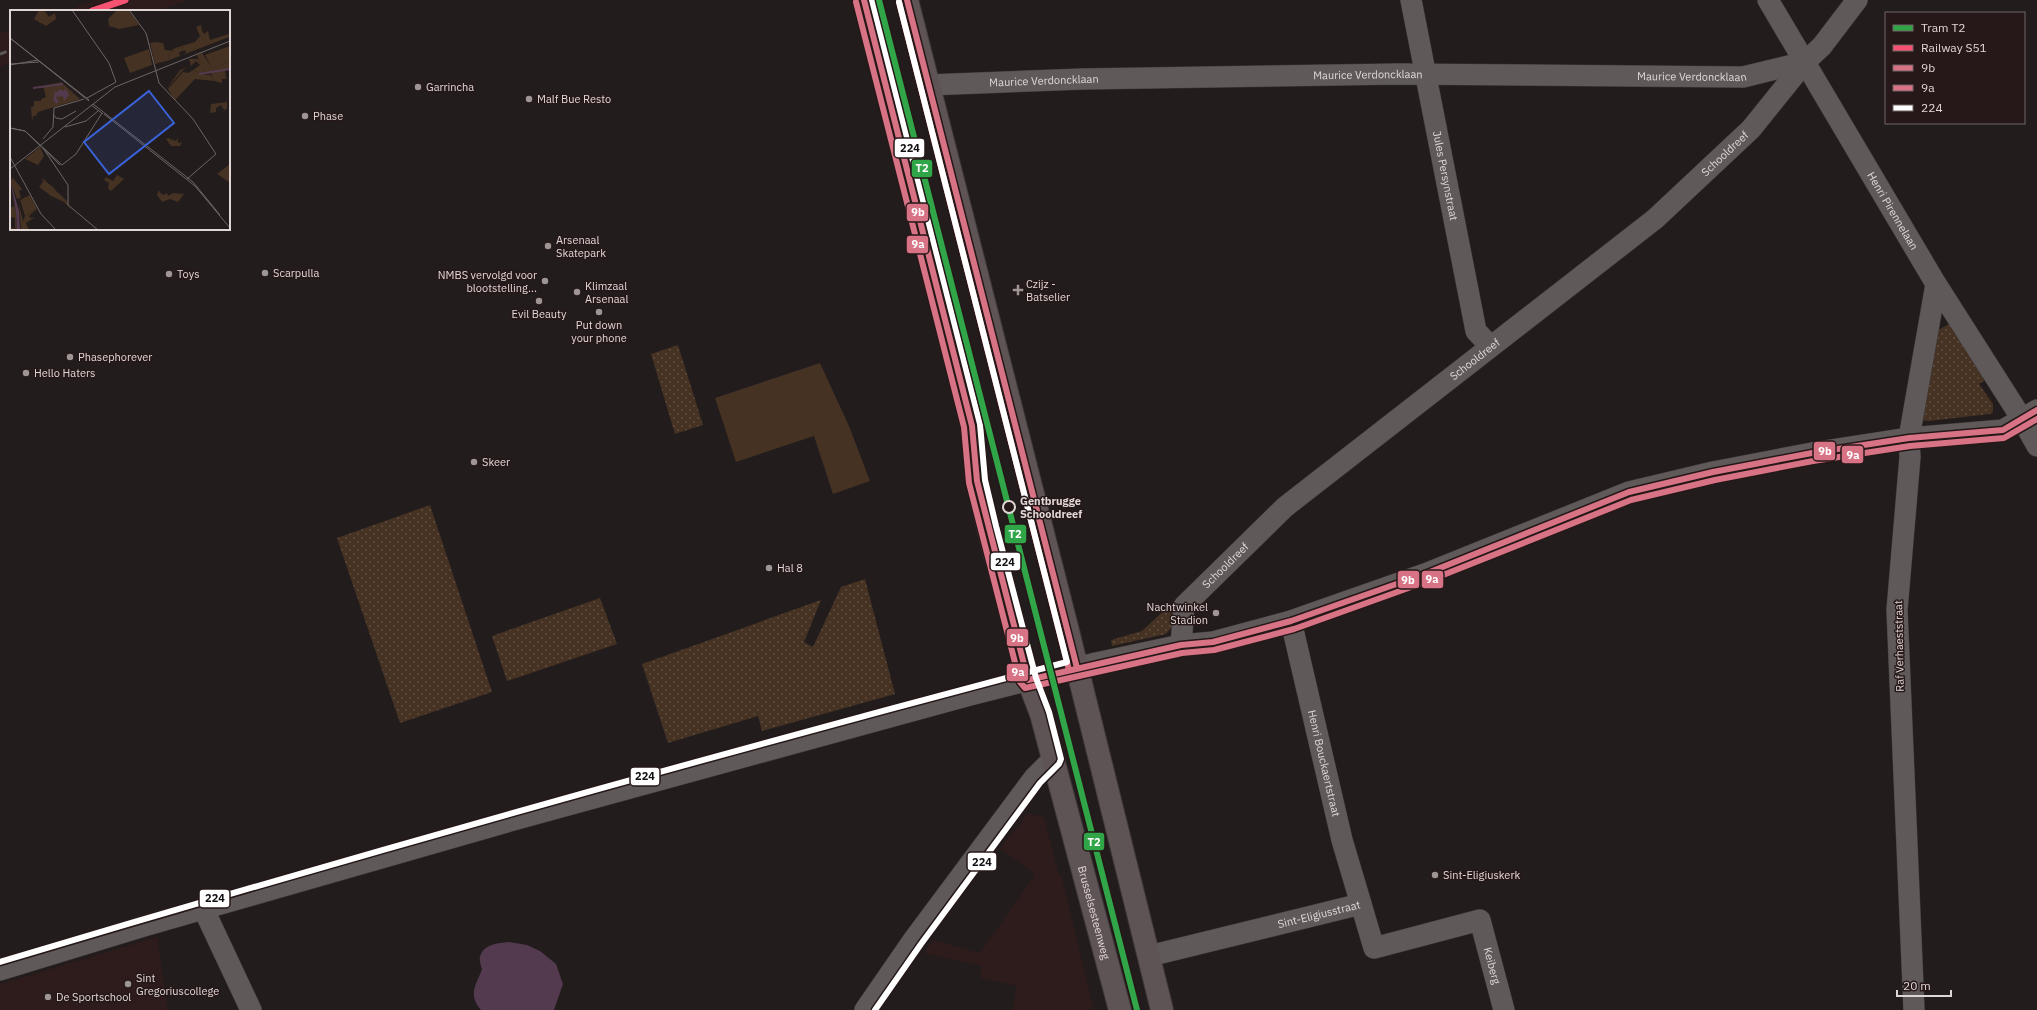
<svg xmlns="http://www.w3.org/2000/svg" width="2037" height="1010" viewBox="0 0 2037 1010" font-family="'IBM Plex Sans',sans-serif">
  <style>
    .built { fill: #2e1c1c }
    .grass { fill: url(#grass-dots) }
    .park { fill: #453223 }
    .water { fill: #533a4e }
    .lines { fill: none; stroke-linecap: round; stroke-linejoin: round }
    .street-casing { stroke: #3e3838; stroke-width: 22 }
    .primary-casing { stroke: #3e3838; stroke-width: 24 }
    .street { stroke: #5f5959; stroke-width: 21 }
    .primary { stroke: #5e5355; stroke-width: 22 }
    .rail { stroke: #5d5858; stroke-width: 3; stroke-dasharray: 7 7; stroke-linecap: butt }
    .bus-1-casing { stroke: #261818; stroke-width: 9 }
    .bus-2-casing { stroke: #261818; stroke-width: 9 }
    .bus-3-casing { stroke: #261818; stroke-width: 9 }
    .bus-1 { stroke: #d77385; stroke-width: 6 }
    .bus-2 { stroke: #d77385; stroke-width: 6 }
    .bus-3 { stroke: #fff; stroke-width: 6 }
    .rail-1-casing { stroke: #261818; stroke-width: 10 }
    .rail-1 { stroke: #f65372; stroke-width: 7 }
    .tram-1-casing { stroke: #261818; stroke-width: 9 }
    .tram-1 { stroke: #30a649; stroke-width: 6 }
    .poi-dot { fill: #9e9595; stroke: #261818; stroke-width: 1.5 }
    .stop-dot { fill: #261818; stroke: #e1d6d6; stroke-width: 2 }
    .labels { text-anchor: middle; stroke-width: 3; stroke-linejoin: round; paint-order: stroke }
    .street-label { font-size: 11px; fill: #e1d6d6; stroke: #261818 }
    .poi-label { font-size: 11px; fill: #e1d6d6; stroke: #261818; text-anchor: start }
    .stop-label { font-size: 11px; font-weight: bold; fill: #e1d6d6; stroke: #261818; text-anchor: start }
    .inset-river { fill: none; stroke: #533a4e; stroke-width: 2 }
    .inset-road { fill: none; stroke: #6e6666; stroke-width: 1 }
    .view { fill: #3a62d8; fill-opacity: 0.15; stroke: #3a62d8; stroke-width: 2 }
    .inset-edge { fill: none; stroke: #e1d6d6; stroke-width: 2 }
    .line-badge { stroke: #261818; stroke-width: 1.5 }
    .badge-label { font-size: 11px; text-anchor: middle; font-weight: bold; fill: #fff }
    .pale-badge-label { font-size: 11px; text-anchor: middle; font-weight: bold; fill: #111 }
  </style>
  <defs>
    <pattern id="grass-dots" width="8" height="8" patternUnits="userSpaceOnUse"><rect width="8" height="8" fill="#453223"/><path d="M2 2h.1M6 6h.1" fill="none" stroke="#604f42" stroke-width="1.8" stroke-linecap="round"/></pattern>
  </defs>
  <rect width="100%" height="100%" fill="#221c1c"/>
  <path class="built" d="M 96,0 L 189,0 L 157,11 L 65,11 Z
    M 11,30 L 11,63 L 0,67 L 0,33 Z
    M 1028,813 L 1044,817 L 1059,875 L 1061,874 L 1094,1010 L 1012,1010 L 1017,986 L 980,978 L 982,966 L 924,953 L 933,940 L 980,953 L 1035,874 L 1000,849 Z
    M 157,937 L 168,1010 L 0,1010 L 0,984 Z"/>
  <path class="grass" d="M 1951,323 L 1985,380 L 1979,384 L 1993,404 L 1993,412 L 1990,414 L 1929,421 L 1921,420 L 1938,330 Z
    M 678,345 L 703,425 L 675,434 L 651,354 Z
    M 430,505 L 492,692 L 400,723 L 337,538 Z
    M 865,579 L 895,694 L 762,731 L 758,716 L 668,743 L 642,664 L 821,600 L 804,642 L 813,647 L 841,587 Z
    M 600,598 L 617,644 L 507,681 L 492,636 Z
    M 1171,604 L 1172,627 L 1166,634 L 1112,646 L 1111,640 L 1142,631 Z"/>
  <path class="park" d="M 820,363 L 849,426 L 870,481 L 833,494 L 814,436 L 736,462 L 715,398 Z"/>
  <path class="water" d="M 509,942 L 527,945 L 540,951 L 556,964 L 563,984 L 554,1010 L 481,1010 C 467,994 477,984 482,969 C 481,966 479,960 480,957 C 483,944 499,943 509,942 Z"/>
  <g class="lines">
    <defs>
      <g id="street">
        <path id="s1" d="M 1411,0 L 1476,331 L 1490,346"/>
        <path id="s2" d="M 1768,0 L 1936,284 L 2022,419 L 2037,446"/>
        <path id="s3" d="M 928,85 L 1083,79 L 1399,74 L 1743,77 L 1805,62"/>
        <path id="s4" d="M 1291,621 L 1342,840 L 1361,904"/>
        <path id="s5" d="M 1181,645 L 1184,606 L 1285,507 L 1655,219 L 1751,129 L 1805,62 L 1822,46 L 1857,0"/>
        <path d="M 204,910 L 251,1010"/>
        <path id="s6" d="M 1149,956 L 1361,904 L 1374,948 L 1480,920 L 1504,1010"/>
        <path d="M 0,970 L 144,926 L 510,821 L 970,695 L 1096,663 L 1181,645 L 1213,642 L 1291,621 L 1425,574 L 1629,492 L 1713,472 L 1812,453 L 1909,438 L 2003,430 L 2037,410"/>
        <path d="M 865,1010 L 914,939 L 1034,778 L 1053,759"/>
        <path d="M 1914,1010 L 1897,610 L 1910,457 L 1909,438 L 1936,284"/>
      </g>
      <g id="primary">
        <path id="s7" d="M 864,0 L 972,426 L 977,481 L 988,528 L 1028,680 L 1041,714 L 1120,1010"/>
        <path d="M 907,0 L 1068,631 L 1162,1010"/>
      </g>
    </defs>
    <use href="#street" class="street-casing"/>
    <use href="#primary" class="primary-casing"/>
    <use href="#street" class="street"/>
    <use href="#primary" class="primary"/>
    <path class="rail" d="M 0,54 L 11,50"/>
    <defs>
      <path id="bus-1" d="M 864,0 L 972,426 L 977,481 L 1028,680 L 1181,645 L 1213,642 L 1291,621 L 1425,574 L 1629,492 L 1713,472 L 1812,453 L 1909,438 L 2003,430 L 2037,410
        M 907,0 L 1077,668"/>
      <path id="bus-2" d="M 856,2 L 964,427 L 969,483 L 1020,682 L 1025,688 L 1182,653 L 1214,650 L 1294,629 L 1428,581 L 1631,500 L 1715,480 L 1813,461 L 1910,446 L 2004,438 L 2037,419
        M 899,2 L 1069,670"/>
      <path id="bus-3" d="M 872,0 L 980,424 L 985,480 L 996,526 L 1036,678 L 1049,712 L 1061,759 L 1059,764 L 1040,783 L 921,944 L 875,1010
        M 0,962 C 354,856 710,756 1067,662 L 899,2"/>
    </defs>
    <use href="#bus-1" class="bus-1-casing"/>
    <use href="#bus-2" class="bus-2-casing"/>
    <use href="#bus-3" class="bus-3-casing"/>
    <use href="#bus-1" class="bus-1"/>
    <use href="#bus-2" class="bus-2"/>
    <use href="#bus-3" class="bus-3"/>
    <defs>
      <path id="rail-1" d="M 92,11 L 125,0"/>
    </defs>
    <use href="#rail-1" class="rail-1-casing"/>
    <use href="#rail-1" class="rail-1"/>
    <defs>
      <path id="tram-1" d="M 879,0 L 1137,1010"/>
    </defs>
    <use href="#tram-1" class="tram-1-casing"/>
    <use href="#tram-1" class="tram-1"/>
  </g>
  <g class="poi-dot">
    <circle cx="418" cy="87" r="4"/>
    <circle cx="529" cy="99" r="4"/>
    <circle cx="305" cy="116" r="4"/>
    <circle cx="548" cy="246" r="4"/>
    <circle cx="265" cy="273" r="4"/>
    <circle cx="169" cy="274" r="4"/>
    <circle cx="545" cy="281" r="4"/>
    <path d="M1016 284h4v4h4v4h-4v4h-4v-4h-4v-4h4z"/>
    <circle cx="577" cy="292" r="4"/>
    <circle cx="539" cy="301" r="4"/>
    <circle cx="599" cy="312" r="4"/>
    <circle cx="70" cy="357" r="4"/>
    <circle cx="26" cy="373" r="4"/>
    <circle cx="474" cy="462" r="4"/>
    <circle cx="769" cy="568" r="4"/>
    <circle cx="1216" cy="613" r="4"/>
    <circle cx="1435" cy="875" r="4"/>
    <circle cx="128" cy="984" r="4"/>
    <circle cx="48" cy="997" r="4"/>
  </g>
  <circle class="stop-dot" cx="1009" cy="507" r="6"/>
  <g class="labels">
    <g class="street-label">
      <text dy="4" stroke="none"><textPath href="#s3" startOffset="440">Maurice Verdoncklaan</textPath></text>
      <text dy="4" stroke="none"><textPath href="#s3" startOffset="764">Maurice Verdoncklaan</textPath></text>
      <text dy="4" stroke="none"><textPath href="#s3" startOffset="116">Maurice Verdoncklaan</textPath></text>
      <text dy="4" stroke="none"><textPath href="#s5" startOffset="745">Schooldreef</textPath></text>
      <text dy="4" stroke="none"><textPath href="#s1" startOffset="179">Jules Persynstraat</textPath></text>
      <text dy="4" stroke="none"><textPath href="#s2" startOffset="245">Henri Pirennelaan</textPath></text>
      <text dy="4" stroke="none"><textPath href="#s5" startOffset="421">Schooldreef</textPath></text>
      <text dy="4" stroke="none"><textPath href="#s5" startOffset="97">Schooldreef</textPath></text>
      <text transform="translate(1899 646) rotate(-91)" y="4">Raf Verhaeststraat</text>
      <text dy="4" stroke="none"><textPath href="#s4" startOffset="146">Henri Bouckaertstraat</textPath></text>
      <text dy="4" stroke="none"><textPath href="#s7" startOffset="942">Brusselsesteenweg</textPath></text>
      <text dy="4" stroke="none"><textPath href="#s6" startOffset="175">Sint-Eligiusstraat</textPath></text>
      <text dy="4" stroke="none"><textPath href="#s6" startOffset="421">Keiberg</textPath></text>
    </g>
    <g class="poi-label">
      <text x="426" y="91">Garrincha</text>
      <text x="537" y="103">Malf Bue Resto</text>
      <text x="313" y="120">Phase</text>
      <text x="556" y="244">Arsenaal<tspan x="556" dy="13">Skatepark</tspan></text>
      <text x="273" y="277">Scarpulla</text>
      <text x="177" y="278">Toys</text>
      <text x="537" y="279" text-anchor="end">NMBS vervolgd voor<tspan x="537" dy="13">blootstelling...</tspan></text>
      <text x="1026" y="288">Czijz -<tspan x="1026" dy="13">Batselier</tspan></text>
      <text x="585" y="290">Klimzaal<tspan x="585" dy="13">Arsenaal</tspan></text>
      <text x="539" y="318" text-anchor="middle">Evil Beauty</text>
      <text x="599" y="329" text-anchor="middle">Put down<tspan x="599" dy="13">your phone</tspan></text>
      <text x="78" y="361">Phasephorever</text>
      <text x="34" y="377">Hello Haters</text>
      <text x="482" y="466">Skeer</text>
      <text x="777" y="572">Hal 8</text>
      <text x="1208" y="611" text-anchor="end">Nachtwinkel<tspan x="1208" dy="13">Stadion</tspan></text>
      <text x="1443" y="879">Sint-Eligiuskerk</text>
      <text x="136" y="982">Sint<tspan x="136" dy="13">Gregoriuscollege</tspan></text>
      <text x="56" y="1001">De Sportschool</text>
    </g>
    <g class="stop-label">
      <text x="1020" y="505">Gentbrugge<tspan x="1020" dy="13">Schooldreef</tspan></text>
    </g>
  </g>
  <g transform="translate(10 10)">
    <rect width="220" height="220" fill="#221c1c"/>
    <path d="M 174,37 L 169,43 L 170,46 L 160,50 L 158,46 L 164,41 L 162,39 ZM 179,49 L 188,49 L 194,60 L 198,54 L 202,58 L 220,52 L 220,62 L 219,59 L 215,60 L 216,68 L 220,68 L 212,69 L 212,73 L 204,71 L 201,63 L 194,65 L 194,61 L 192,64 L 183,60 L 190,55 L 186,51 L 181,56 ZM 180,56 L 174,59 L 156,80 L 170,60 ZM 158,128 L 166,131 L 168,128 L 168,133 L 172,132 L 170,136 L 161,136 L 156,129 ZM 32,168 L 45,179 L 40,185 L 29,177 L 33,172 ZM 0,178 L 6,202 L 7,220 L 0,220 L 0,217 L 5,219 L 5,208 L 0,207 L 0,198 L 4,196 Z" fill="#453223"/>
    <path d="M 191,15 L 192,21 L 194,24 L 198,21 L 200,30 L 219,24 L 219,27 L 170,46 L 176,43 L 175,40 L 170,42 L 174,37 L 167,40 L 165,38 L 185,32 L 190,26 L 186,17 ZM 145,32 L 153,33 L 155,40 L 164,41 L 158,46 L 160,50 L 145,54 L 140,33 ZM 183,60 L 192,64 L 194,61 L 195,65 L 201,65 L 204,71 L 185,69 L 165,90 L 158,79 L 173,62 L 178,63 ZM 217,92 L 217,99 L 214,100 L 211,95 L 206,98 L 206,102 L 200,103 L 201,94 ZM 44,179 L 57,191 L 61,199 L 54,192 L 39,185 ZM 9,194 L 13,211 L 15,206 L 26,200 L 19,206 L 20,208 L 25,207 L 16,213 L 19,220 L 11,220 Z" fill="#453223"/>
    <path d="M 20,185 L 27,199 L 15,206 L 10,190 Z" fill="#453223"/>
    <path d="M 29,0 L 34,0 L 39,7 L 45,3 L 46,9 L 36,16 L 24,9 ZM 107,0 L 118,0 L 129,15 L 109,19 L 99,16 L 98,9 ZM 139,39 L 142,55 L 120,63 L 114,48 ZM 192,43 L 202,58 L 201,60 L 195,62 L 191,56 L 187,45 ZM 171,66 L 175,67 L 180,74 L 165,90 L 158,79 ZM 51,72 L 70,89 L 28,102 L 26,106 L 23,106 L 22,113 L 21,97 L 24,96 L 24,91 L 31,91 L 31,89 L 36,87 L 33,76 ZM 30,137 L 34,146 L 28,155 L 15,149 ZM 220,154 L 220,172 L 219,172 L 207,164 ZM 107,165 L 114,169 L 101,181 L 98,178 L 99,173 L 94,170 L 96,167 L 103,171 ZM 3,168 L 12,179 L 9,181 L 11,188 L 7,189 L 0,170 ZM 149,180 L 150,183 L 154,185 L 157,183 L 158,186 L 163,183 L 174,184 L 168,192 L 160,189 L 152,192 L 147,185 Z" fill="#453223"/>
    <path d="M 220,36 L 220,52 L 202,58 L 195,45 Z" fill="#453223"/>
    <path d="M 50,79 L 52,81 L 56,79 L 59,85 L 54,91 L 53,86 L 46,87 L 49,92 L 46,94 L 43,89 L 45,83 L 42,81 L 47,82 ZM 0,169 L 9,201 L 10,220 L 7,220 L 6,202 Z" fill="#533a4e"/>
    <path class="inset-river" d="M 189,64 L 220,59M 23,78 L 53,74"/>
    <path class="inset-road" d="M 62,0 L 99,53 L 106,72 L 77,88M 119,0 L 136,23 L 149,73 L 183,109 L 206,144 L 177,169M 0,28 L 79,90M 0,28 L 79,91M 0,54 L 29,52M 0,55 L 28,50M 83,94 L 183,172 L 210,205M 81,95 L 93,104M 43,104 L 46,108 L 52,109 L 66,101M 94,104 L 185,176 L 220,218M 55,117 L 76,111 L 88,101M 0,118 L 15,121 L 52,155 L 66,144 L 92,103M 0,118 L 15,121 L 50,155M 33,129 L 43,117 L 44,98 L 74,89M 33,138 L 58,175 L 58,195 L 88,220M 0,147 L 31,204 L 46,220M 0,159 L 105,77 L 220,31"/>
    <path class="view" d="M 139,81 L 164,113 L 99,164 L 74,132 Z"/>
    <rect width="220" height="220" class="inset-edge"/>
  </g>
  <g class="line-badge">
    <rect x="894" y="138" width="31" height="20" rx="4" fill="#fff"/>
    <rect x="911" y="159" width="22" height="19" rx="4" fill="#30a649"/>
    <rect x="906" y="203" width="23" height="19" rx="4" fill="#d77385"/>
    <rect x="906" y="235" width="23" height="19" rx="4" fill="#d77385"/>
    <rect x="1813" y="441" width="23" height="20" rx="4" fill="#d77385"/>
    <rect x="1841" y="445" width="23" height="19" rx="4" fill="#d77385"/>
    <rect x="1004" y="524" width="23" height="20" rx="4" fill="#30a649"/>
    <rect x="990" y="552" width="31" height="19" rx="4" fill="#fff"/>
    <rect x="1421" y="570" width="23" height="19" rx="4" fill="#d77385"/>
    <rect x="1397" y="570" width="23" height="19" rx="4" fill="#d77385"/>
    <rect x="1006" y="628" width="23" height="19" rx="4" fill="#d77385"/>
    <rect x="1006" y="663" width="23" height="19" rx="4" fill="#d77385"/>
    <rect x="630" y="767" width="30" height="19" rx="4" fill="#fff"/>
    <rect x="1083" y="832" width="22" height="19" rx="4" fill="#30a649"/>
    <rect x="967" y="852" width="30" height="19" rx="4" fill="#fff"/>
    <rect x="199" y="889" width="31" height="19" rx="4" fill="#fff"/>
  </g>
  <g class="badge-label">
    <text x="922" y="172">T2</text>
    <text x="918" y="216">9b</text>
    <text x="918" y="248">9a</text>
    <text x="1825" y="455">9b</text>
    <text x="1853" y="459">9a</text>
    <text x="1015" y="538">T2</text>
    <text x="1432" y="583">9a</text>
    <text x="1408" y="584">9b</text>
    <text x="1017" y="642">9b</text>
    <text x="1018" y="676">9a</text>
    <text x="1094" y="846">T2</text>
  </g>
  <g class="pale-badge-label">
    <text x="910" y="152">224</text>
    <text x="1005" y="566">224</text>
    <text x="645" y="780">224</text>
    <text x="982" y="866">224</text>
    <text x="215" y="902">224</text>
  </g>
  <rect x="1885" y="12" width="140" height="112" fill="#261818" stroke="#716464"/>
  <rect x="1893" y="25" width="20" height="6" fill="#30a649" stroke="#716464"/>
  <text x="1921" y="32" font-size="12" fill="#e1d6d6">Tram T2</text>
  <rect x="1893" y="45" width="20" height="6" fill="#f65372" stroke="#716464"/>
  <text x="1921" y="52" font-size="12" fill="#e1d6d6">Railway S51</text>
  <rect x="1893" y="65" width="20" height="6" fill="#d77385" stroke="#716464"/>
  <text x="1921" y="72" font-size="12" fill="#e1d6d6">9b</text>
  <rect x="1893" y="85" width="20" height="6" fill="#d77385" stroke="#716464"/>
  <text x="1921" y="92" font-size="12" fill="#e1d6d6">9a</text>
  <rect x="1893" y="105" width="20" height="6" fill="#ffffff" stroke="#716464"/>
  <text x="1921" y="112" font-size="12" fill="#e1d6d6">224</text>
  <path d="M1897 990v6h54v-6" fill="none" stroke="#e1d6d6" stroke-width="2"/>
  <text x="1903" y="990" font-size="12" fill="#e1d6d6" stroke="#261818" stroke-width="3" paint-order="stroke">20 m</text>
</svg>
